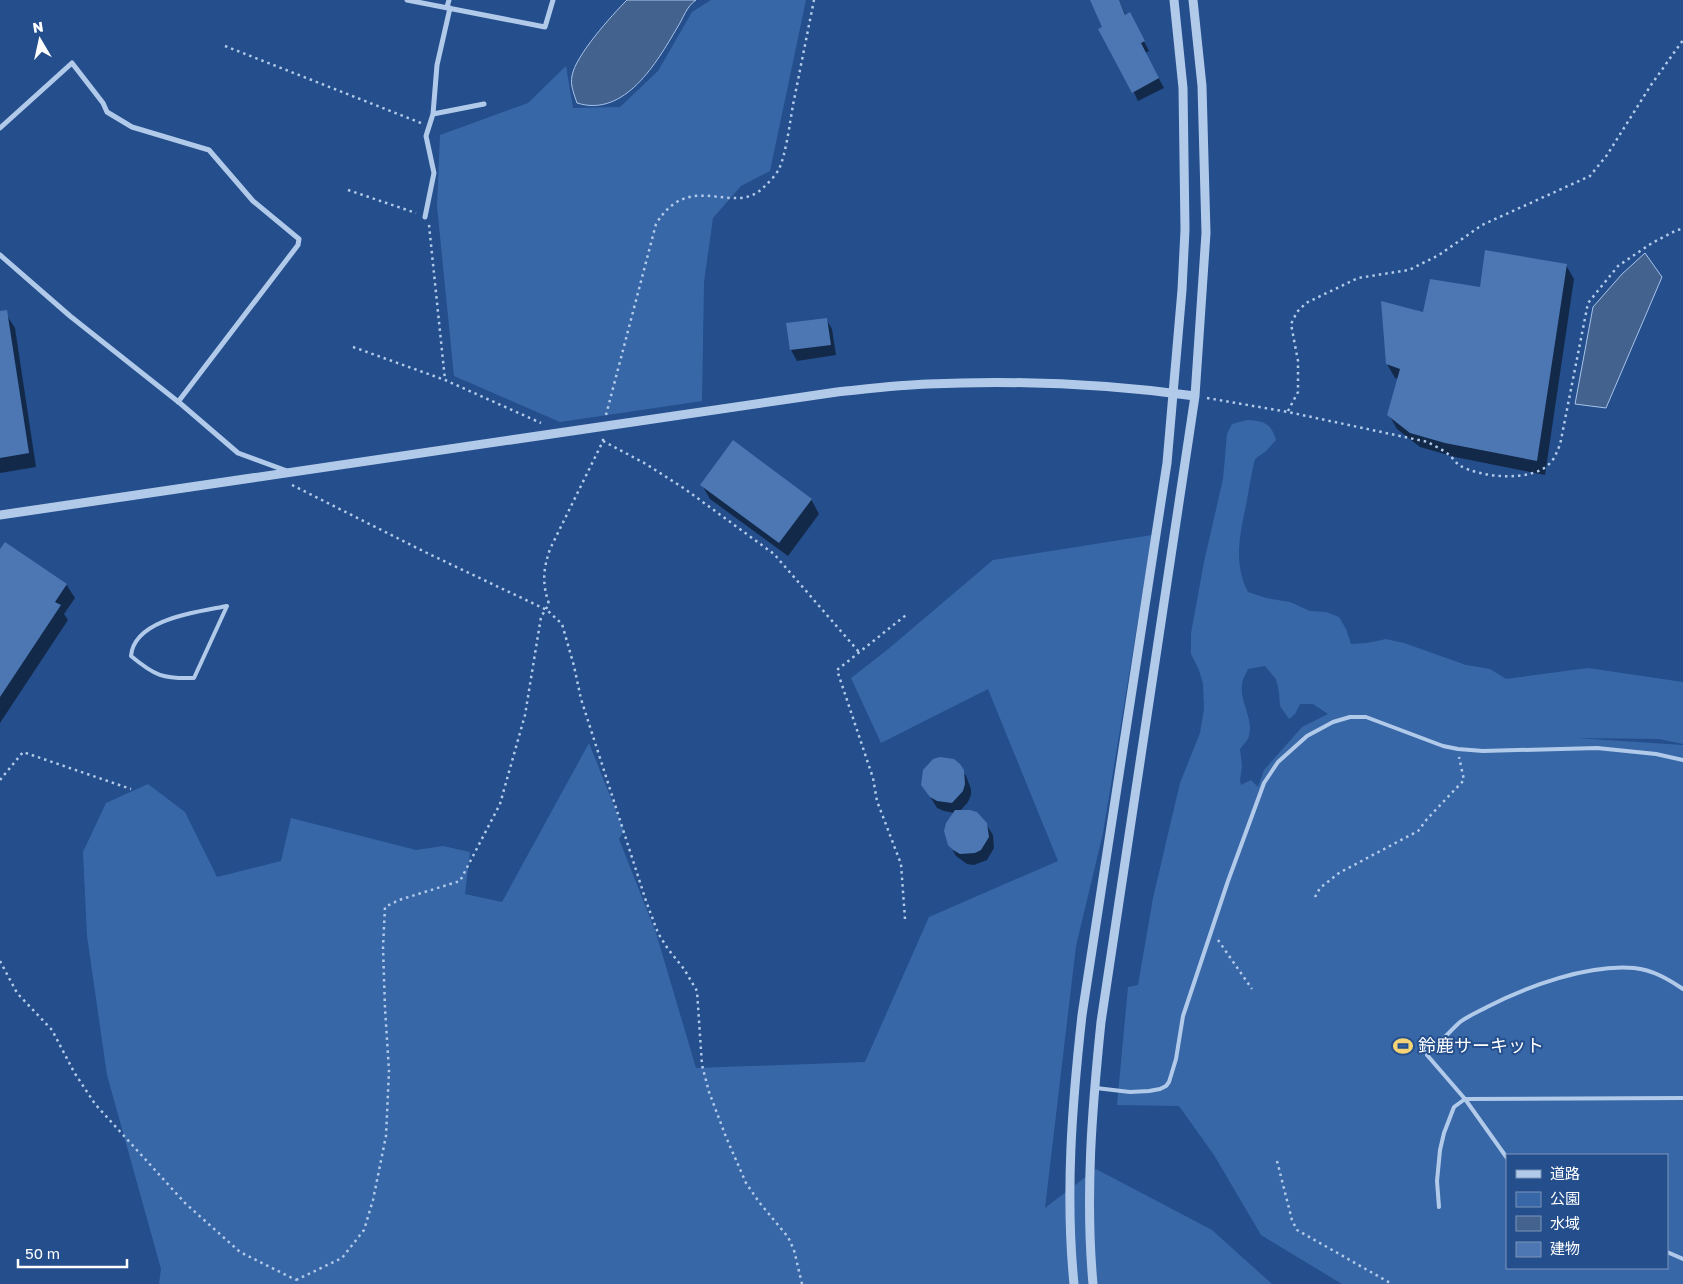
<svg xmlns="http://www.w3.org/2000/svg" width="1683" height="1284" viewBox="0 0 1683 1284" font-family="'Golos Text','Noto Sans JP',sans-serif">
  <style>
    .green { fill: #3867a8; fill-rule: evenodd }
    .water { fill: #44628e; stroke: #a6c4eb }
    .shadow { fill: #0007 }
    .building { fill: #4c77b2 }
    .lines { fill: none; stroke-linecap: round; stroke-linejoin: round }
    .path { stroke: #b2caea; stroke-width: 2.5; stroke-dasharray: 2.5 4; stroke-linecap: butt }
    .service { stroke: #b2caea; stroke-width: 4 }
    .minor { stroke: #b2caea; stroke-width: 5 }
    .tertiary { stroke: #b2caea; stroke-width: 9 }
    .labels { text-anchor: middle; stroke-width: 4; stroke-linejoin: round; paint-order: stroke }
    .poi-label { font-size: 18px; fill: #fff; stroke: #244e8c; text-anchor: start }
  </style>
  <rect width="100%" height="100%" fill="#244e8c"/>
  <path class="green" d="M 711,0 L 806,0 L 770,171 L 741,186 L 713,218 L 704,282 L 702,401 L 560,422 L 454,376 L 437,206 L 440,135 L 528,103 L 566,66 L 573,108 L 620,107 L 658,71 L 692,12 Z
    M 1247,420 C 1264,421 1271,423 1276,440 L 1266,451 L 1255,459 C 1251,474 1249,490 1246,505 C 1240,535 1233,563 1248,592 L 1266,598 L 1290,602 L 1310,611 L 1326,612 L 1339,617 L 1346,629 L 1351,644 L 1367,643 L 1386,639 L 1404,643 L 1466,665 L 1490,669 L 1506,679 L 1588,668 L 1683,682 L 1683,744 L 1659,739 L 1576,738 L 1683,745 L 1683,1284 L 1342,1284 L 1261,1235 L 1214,1155 L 1179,1106 L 1117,1105 L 1128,987 L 1138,985 L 1153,898 L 1172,817 L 1180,783 L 1200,733 L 1204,709 L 1203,684 L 1199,670 L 1191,654 L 1191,633 L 1204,562 L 1223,479 L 1227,434 L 1232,424 ZM 1265,666 L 1276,679 L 1279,692 L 1280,706 L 1289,719 L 1295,714 L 1300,704 L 1313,704 L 1328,714 L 1302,727 L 1264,770 L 1258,787 L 1251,780 L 1241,785 L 1240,780 L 1242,766 L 1240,749 C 1243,745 1248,740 1249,736 C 1254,716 1237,699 1243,680 C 1244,676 1247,672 1248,669 ZM 1507,1155 L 1667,1155 L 1667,1268 L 1507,1268 Z
    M 1152,535 L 1103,833 L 1076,946 L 1045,1208 L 1096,1169 L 1212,1230 L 1272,1284 L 159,1284 L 161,1269 L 107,1075 L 87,936 L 83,852 L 106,803 L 148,784 L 185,812 L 217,877 L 281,861 L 291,818 L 416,850 L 443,846 L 470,852 L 465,894 L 502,902 L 589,743 L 624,831 L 619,839 L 656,933 L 696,1068 L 865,1062 L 929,917 L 1058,861 L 988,689 L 881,743 L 851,678 L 887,650 L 993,560 Z"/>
  <path class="water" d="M 627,0 L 696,0 C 686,7 684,17 677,28 C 657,62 625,118 577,103 C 574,94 570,85 572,76 C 575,56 612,15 627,0 Z
    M 1645,253 L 1662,277 L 1606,408 L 1575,404 L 1593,307 L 1622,274 Z"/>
  <path class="shadow" d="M 1091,0 L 1119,0 L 1126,16 L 1135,24 L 1149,51 L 1145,53 L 1164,88 L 1138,101 Z
    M 1566,265 L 1574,279 L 1545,475 L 1455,457 L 1420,447 L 1397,429 L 1389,415 L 1399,379 L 1395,378 L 1387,364 L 1424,314 L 1481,288 Z
    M 6,314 L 15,328 L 36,467 L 0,473 L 0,315 Z
    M 826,319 L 832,329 L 836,355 L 797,361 L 791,350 L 788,324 Z
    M 702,485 L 811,499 L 819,514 L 788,556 L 710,499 Z
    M 0,552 L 66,584 L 75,598 L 64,614 L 68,620 L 0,723 Z
    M 933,760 L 959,765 L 966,776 L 971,789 L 971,795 L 968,802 L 960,811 L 970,811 L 982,818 L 993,835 L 994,848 L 987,860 L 974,865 L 967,864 L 956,856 L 949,844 L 954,813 L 944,811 L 937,808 L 923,785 L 924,771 Z"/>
  <path class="building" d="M 1090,0 L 1119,0 L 1125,15 L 1130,12 L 1145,41 L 1141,43 L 1159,78 L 1132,93 L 1098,29 L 1102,27 Z
    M 1485,250 L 1567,264 L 1537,461 L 1445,443 L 1410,433 L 1387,415 L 1400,369 L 1386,364 L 1381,301 L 1423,312 L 1430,279 L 1480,287 Z
    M 7,310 L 29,453 L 0,458 L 0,311 Z
    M 827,318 L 831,345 L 790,350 L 786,323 Z
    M 733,440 L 812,499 L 779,543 L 700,485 Z
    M 5,542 L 67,584 L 55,602 L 61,605 L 0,697 L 0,549 Z
    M 940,757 L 954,759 L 960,764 L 964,770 L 965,784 L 963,791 L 952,803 L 937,801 L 930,797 L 921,785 L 923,770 L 933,759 Z
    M 955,810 L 970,810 L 977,812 L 987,823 L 989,837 L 981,850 L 975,853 L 960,854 L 953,850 L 948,845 L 944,831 L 946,823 Z"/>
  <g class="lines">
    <path class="path" d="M 225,46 L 421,123
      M 348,190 L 416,213
      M 429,225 L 445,380
      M 353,347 L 445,380 L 541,423
      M 1207,398 L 1288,412 L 1428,442 C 1434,446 1442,449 1448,454 C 1452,457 1455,462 1459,465 C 1480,478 1534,483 1551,462 C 1555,458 1557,451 1560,445 L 1588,303 L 1618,266 L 1652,243 L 1677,230 L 1683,229
      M 1288,411 L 1298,392 L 1298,361 L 1291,324 L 1297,312 L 1306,303 L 1358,278 L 1409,270 L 1439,255 L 1482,225 L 1590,176 L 1607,155 L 1651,85 L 1683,40
      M 606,415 L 656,224 C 690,168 734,218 764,187 C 769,182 776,175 779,169 C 786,154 790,122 793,105 C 800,70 807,35 814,0
      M 603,441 L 646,464 L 685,489 L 774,554 L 859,652
      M 292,485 L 427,553 L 547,610 L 562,624 L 574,666 L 581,699 L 646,901 L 658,933 L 668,949 L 684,969 L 697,991 L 702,1065 L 709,1092 L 726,1137 L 746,1183 L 759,1202 L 788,1237 L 794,1250 L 802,1284
      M 0,780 L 23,752 L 131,789
      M 1315,897 L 1320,888 L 1339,873 L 1418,831 L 1427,819 L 1464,780 L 1459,757
      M 905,919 L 901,864 L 877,801 L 873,778 L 837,670 L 906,615
      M 1218,940 L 1252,989
      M 0,961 L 17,993 L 52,1030 L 74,1072 L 95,1104 L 185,1203 L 240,1252 L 296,1280
      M 1277,1161 L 1292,1220 L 1297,1230 L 1392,1284
      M 296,1280 L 342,1258 L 364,1230 L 373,1200 L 386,1136 L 389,1071 L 385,1008 L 383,947 L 385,907 L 399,900 L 460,881 L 500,804 L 525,715 L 541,617 L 549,604 C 542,583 543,570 550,549 L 603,441 L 603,438"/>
    <path class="service" d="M 227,606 L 194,678 C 163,679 155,676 131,656 C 134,619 197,612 227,606 Z
      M 1096,1088 L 1130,1092 L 1149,1091 L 1160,1089 L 1166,1086 L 1169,1082 L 1176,1059 L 1183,1016 L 1228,881 L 1264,783 L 1278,762 L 1307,736 L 1333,722 L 1350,717 L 1366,717 L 1443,746 L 1458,749 L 1483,751 L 1597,748 L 1656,754 L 1683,760
      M 1507,1158 L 1465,1099 L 1427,1055 C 1438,1045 1450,1031 1460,1022 C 1468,1016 1478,1012 1487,1007 C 1528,986 1588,964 1634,968 C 1653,970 1668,979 1683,989
      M 1439,1207 L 1437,1181 L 1440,1150 L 1444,1133 L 1454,1107 L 1465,1099 L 1683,1098
      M 1667,1252 L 1683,1259"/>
    <path class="minor" d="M 407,0 L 545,27 L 553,0
      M 447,7 L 449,0
      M 433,114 L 484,104
      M 0,128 L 72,63 L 103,103 L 107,112 L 132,127 L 209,150 L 253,201 L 299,239 L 298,245 L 178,402
      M 425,217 L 434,173 L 426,136 L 433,114 L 437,65 L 450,8
      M 0,255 L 70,316 L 181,404 L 238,453 L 287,471"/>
    <path class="tertiary" d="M 0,515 L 837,392 C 867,389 898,385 928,384 C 1017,380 1107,384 1195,396
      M 1074,1284 C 1065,1194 1072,1105 1082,1015 L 1167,463 L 1182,290 L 1185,230 L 1183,88 L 1174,0
      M 1093,1284 C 1085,1196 1092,1109 1101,1022 L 1195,396 L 1206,233 L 1202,86 L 1193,0"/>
  </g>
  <defs>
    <symbol id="stadium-bare" viewBox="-9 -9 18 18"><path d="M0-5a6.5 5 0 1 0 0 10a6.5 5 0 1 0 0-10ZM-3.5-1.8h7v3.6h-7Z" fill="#f5d476" stroke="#244e8c" stroke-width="2.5" paint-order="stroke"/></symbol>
  </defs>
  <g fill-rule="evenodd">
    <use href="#stadium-bare" x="1389" y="1032" width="28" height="28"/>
  </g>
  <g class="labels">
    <g class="poi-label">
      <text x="1418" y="1052">鈴鹿サーキット</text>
    </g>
  </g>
  <rect x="1506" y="1154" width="162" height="115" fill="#244e8c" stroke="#7c95ba"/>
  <rect x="1516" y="1170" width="25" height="8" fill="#b2caea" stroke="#7c95ba"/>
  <text x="1550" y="1179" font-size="15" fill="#ffffff">道路</text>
  <rect x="1516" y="1192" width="25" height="15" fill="#3867a8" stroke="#7c95ba"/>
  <text x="1550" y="1204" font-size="15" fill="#ffffff">公園</text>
  <rect x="1516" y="1216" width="25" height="15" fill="#44628e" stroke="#7c95ba"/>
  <text x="1550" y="1229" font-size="15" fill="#ffffff">水域</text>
  <rect x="1516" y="1242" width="25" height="15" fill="#4c77b2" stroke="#7c95ba"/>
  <text x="1550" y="1254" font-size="15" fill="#ffffff">建物</text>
  <g transform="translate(40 40) rotate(351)" stroke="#244e8c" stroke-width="4" paint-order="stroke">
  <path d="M0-4L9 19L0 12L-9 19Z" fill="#ffffff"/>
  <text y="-8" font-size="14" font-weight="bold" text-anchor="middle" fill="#ffffff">N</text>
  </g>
  <path d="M18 1259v8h109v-8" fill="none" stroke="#ffffff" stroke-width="2.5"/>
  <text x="25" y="1259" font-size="15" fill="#ffffff" stroke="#244e8c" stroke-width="4" paint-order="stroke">50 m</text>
</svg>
